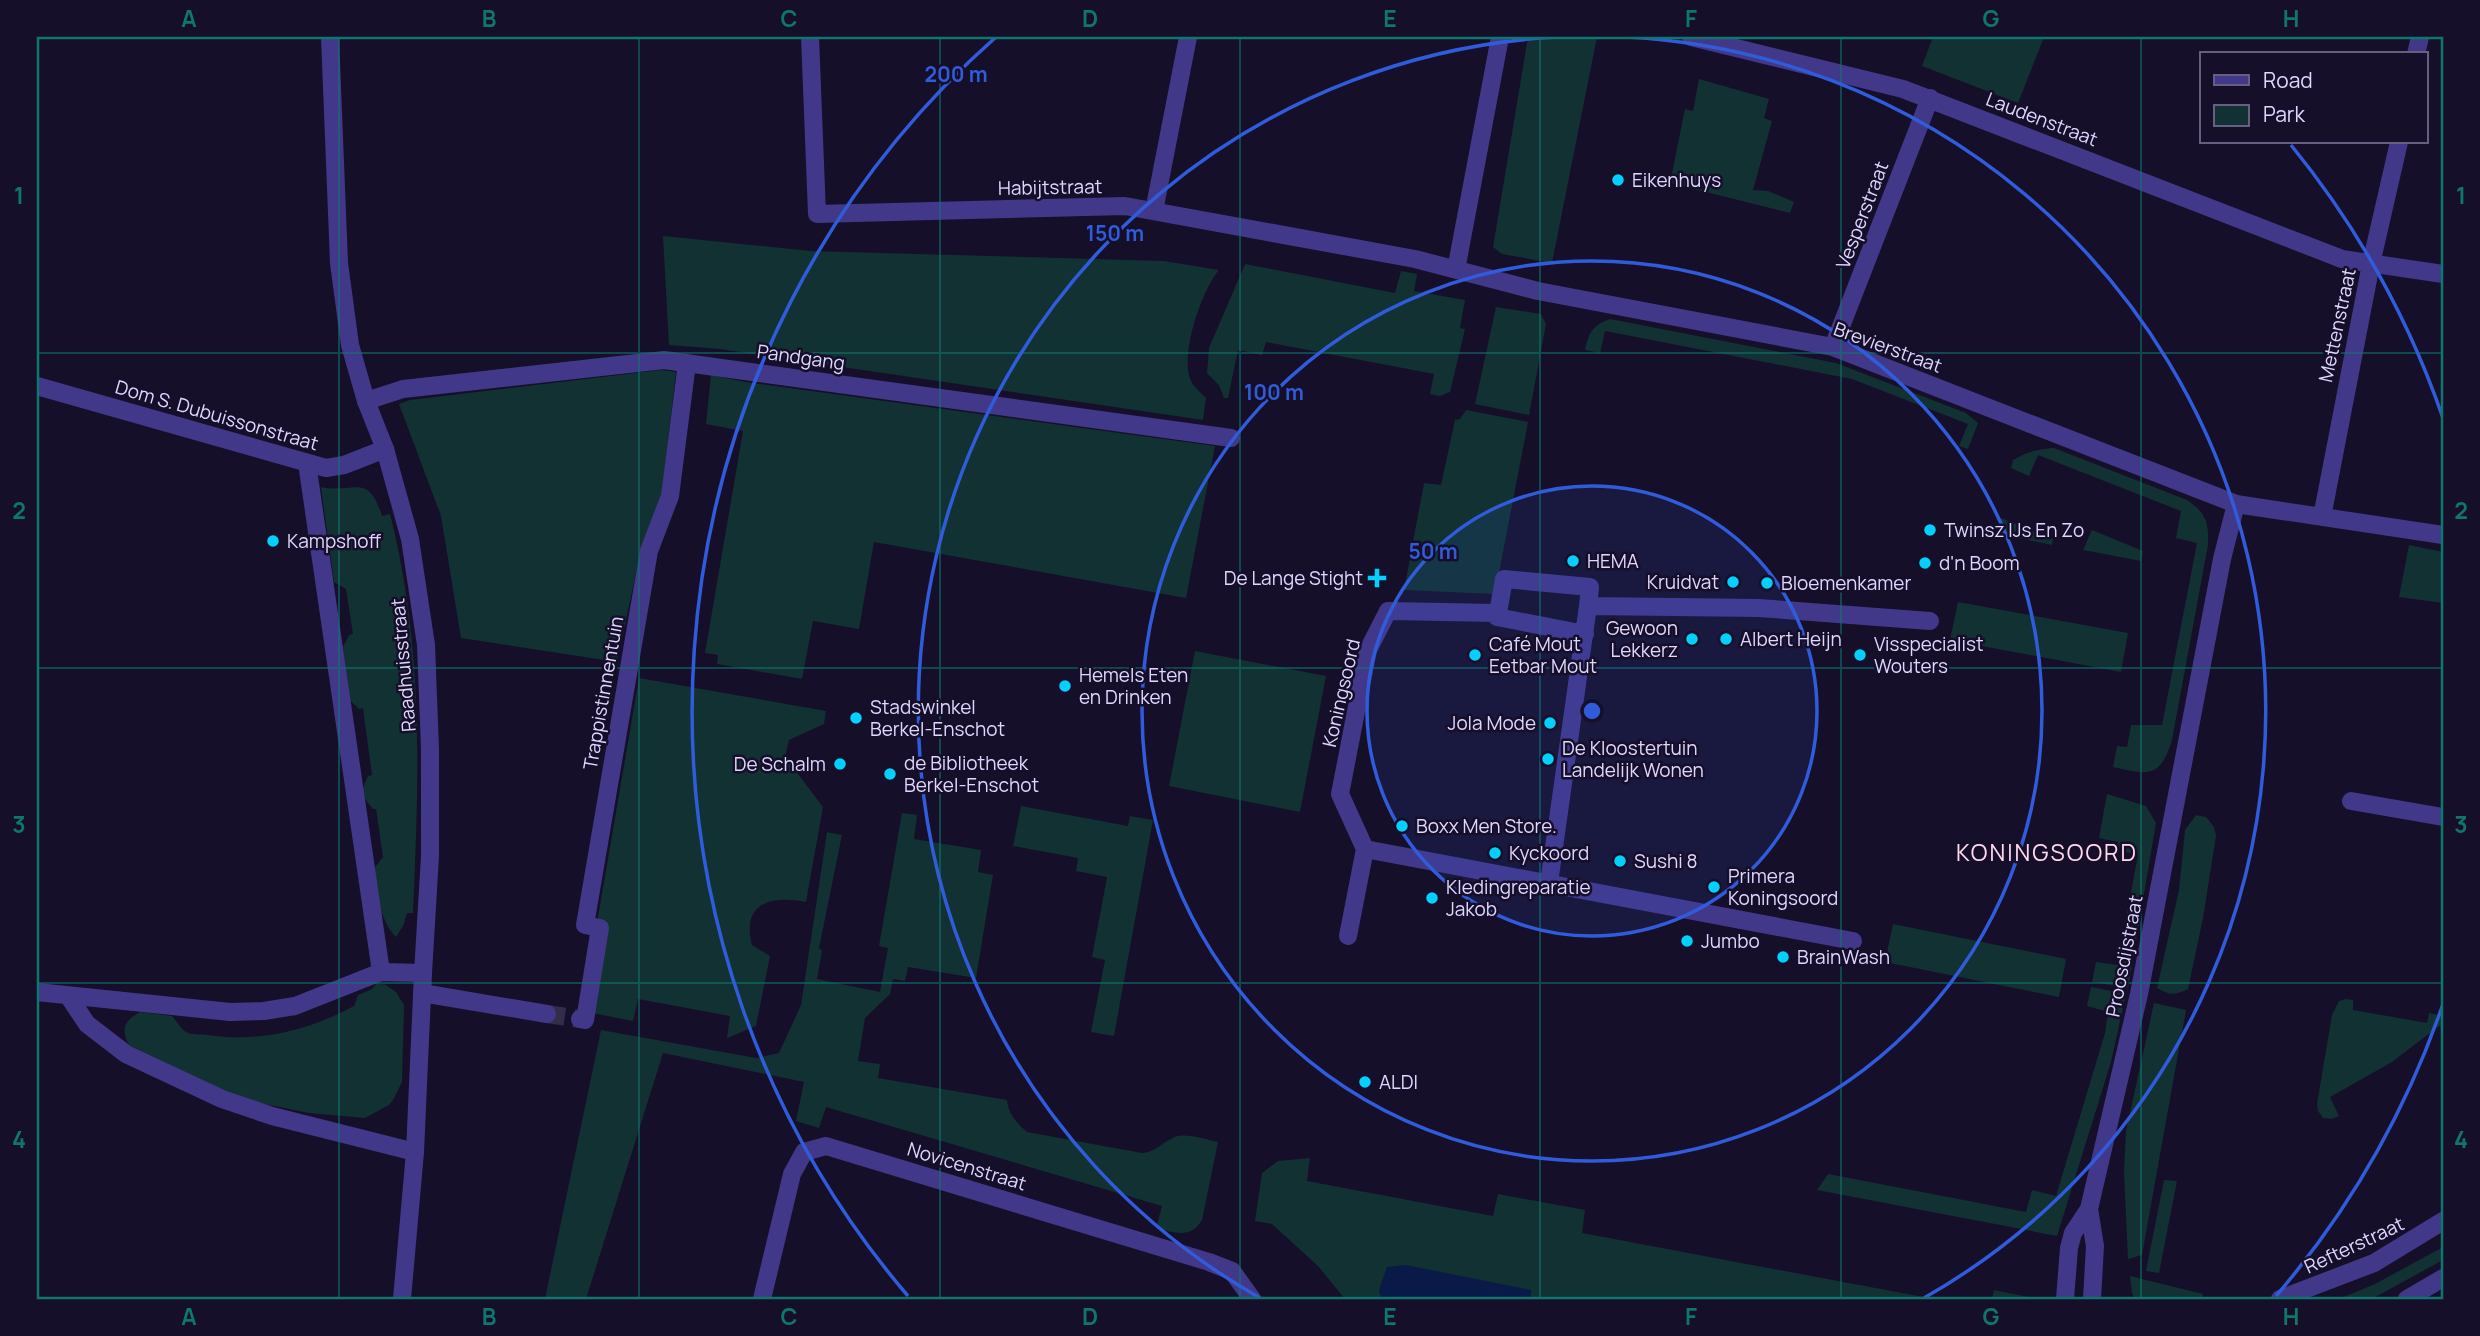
<svg xmlns="http://www.w3.org/2000/svg" width="2480" height="1336" viewBox="0 0 2480 1336" font-family="Manrope,sans-serif">
  <style>
    .green { fill: #123133 }
    .water { fill: #091a48 }
    .lines { fill: none; stroke-linecap: round; stroke-linejoin: round }
    .minor-tunnel { stroke: #342d49; stroke-width: 18; stroke-dasharray: 18 9; stroke-linecap: butt }
    .pedestrian { stroke: #423889; stroke-width: 18 }
    .minor { stroke: #423889; stroke-width: 18 }
    .tertiary { stroke: #423889; stroke-width: 18 }
    .grid { fill: none; stroke: #0f766e; stroke-width: 2; stroke-opacity: 0.55 }
    .ring { fill: none; stroke: #305cdc; stroke-width: 3.5 }
    .poi-dot { fill: #03d0ff; stroke: #160f29; stroke-width: 2.5 }
    .labels { text-anchor: middle; stroke-width: 5; stroke-linejoin: round; paint-order: stroke }
    .street-label { font-size: 19px; fill: #dfd7ff; stroke: #160f29 }
    .poi-label { font-size: 19px; fill: #dfd7ff; stroke: #160f29; text-anchor: start }
    .quarter-label { font-size: 23px; letter-spacing: 2px; fill: #ffd9ee; stroke: #160f29 }
    .centre { fill: #305cdc; stroke: #160f29; stroke-width: 3.5 }
    .ring-label { font-size: 21px; text-anchor: middle; font-weight: bold; fill: #305cdc; stroke: #160f29; stroke-width: 5; stroke-linejoin: round; paint-order: stroke }
    .neatline { fill: none; stroke: #0f766e; stroke-width: 2.5 }
    .grid-label { font-size: 23px; text-anchor: middle; font-weight: bold; fill: #0f766e }
  </style>
  <rect width="100%" height="100%" fill="#160f29"/>
  <path class="green" d="M 1528,37 L 1597,37 L 1552,263 L 1502,254 L 1493,247 Z
    M 1933,37 L 2044,37 L 2018,103 L 1922,66 Z
    M 1699,79 L 1769,99 L 1764,118 L 1772,121 L 1753,190 L 1768,191 L 1794,202 L 1790,213 L 1670,183 L 1685,109 L 1693,111 Z
    M 663,236 L 811,251 L 1164,261 L 1219,270 C 1202,290 1179,355 1191,381 C 1194,387 1201,393 1206,398 L 1203,420 L 720,349 L 669,345 Z
    M 1245,264 L 1395,293 L 1401,271 L 1417,274 L 1414,291 L 1465,300 L 1460,328 L 1465,329 L 1450,392 L 1440,396 L 1430,394 L 1434,374 L 1266,342 L 1262,355 L 1238,350 L 1228,398 L 1224,398 L 1219,385 L 1207,373 L 1209,348 Z
    M 1496,307 L 1541,314 L 1546,324 L 1529,415 L 1475,404 Z
    M 1610,319 L 1836,363 L 1966,413 L 1978,423 L 1968,449 L 1959,446 L 1968,424 L 1852,379 L 1605,331 L 1600,353 L 1585,350 C 1589,332 1593,325 1610,319 Z
    M 661,370 L 676,372 L 662,492 L 640,554 L 617,662 L 461,638 L 441,516 L 399,404 L 410,400 Z
    M 711,375 L 745,382 L 1215,446 L 1186,598 L 874,542 L 859,629 L 813,621 L 802,679 L 717,664 L 718,655 L 705,653 L 743,431 L 706,424 Z
    M 1466,410 L 1528,422 L 1495,594 L 1404,590 L 1424,483 L 1441,485 L 1455,420 L 1460,419 Z
    M 2054,448 L 2187,500 C 2206,513 2209,522 2208,545 L 2172,740 C 2160,780 2147,774 2113,767 L 2117,746 L 2127,747 L 2131,725 L 2162,725 L 2197,543 L 2176,538 L 2181,511 L 2038,455 L 2029,476 L 2011,468 L 2013,460 C 2027,452 2038,449 2054,448 Z
    M 321,487 C 355,494 368,471 382,516 L 390,514 C 424,647 419,777 413,913 L 407,913 L 403,926 L 396,937 C 380,921 376,891 373,870 L 383,857 L 376,809 L 373,809 C 361,794 360,794 368,776 L 372,775 L 363,708 L 359,709 L 350,700 L 343,647 L 349,635 L 353,634 L 346,589 L 334,582 Z
    M 2001,518 L 2053,539 L 2052,545 L 1995,533 Z
    M 2092,530 L 2143,551 L 2141,561 L 2083,550 Z
    M 2409,545 L 2443,552 L 2443,603 L 2399,597 Z
    M 1958,602 L 2128,633 L 2121,672 L 1950,640 Z
    M 1195,651 L 1326,676 L 1300,812 L 1169,786 Z
    M 639,678 L 826,711 L 824,724 L 789,740 L 785,757 L 823,807 L 806,902 C 772,895 741,902 752,945 L 770,956 L 756,1026 L 727,1038 L 730,1016 L 638,999 L 633,1021 L 592,1013 L 597,923 Z
    M 2107,794 L 2146,806 L 2156,823 L 2128,988 L 2092,982 L 2096,962 L 2117,965 L 2138,855 L 2117,850 L 2118,842 L 2099,838 Z
    M 1021,806 L 1128,826 L 1130,816 L 1153,820 L 1114,1036 L 1091,1032 L 1105,960 L 1092,957 L 1107,877 L 1076,871 L 1078,858 L 1013,846 Z
    M 902,813 L 917,815 L 914,839 L 981,850 L 978,872 L 993,875 L 976,978 L 908,967 L 905,981 L 893,979 L 890,994 L 865,1018 L 858,1061 L 880,1064 L 878,1078 L 1007,1100 C 1008,1114 1017,1123 1027,1132 L 1142,1153 C 1157,1152 1164,1140 1178,1136 C 1190,1134 1207,1140 1218,1142 L 1202,1220 C 1191,1239 1175,1233 1156,1228 L 1162,1206 L 826,1107 L 819,1128 L 796,1121 L 804,1082 L 663,1053 L 586,1299 L 545,1299 L 601,1030 L 756,1058 L 779,1053 L 801,1005 L 827,832 L 842,835 L 819,948 L 822,951 L 817,979 L 880,992 L 888,948 L 879,946 Z
    M 2196,815 L 2206,817 L 2214,827 L 2216,836 L 2203,918 L 2188,989 C 2175,996 2169,995 2157,988 L 2179,890 L 2185,830 Z
    M 1893,924 L 2066,959 L 2059,997 L 1885,962 Z
    M 377,983 L 386,985 L 396,992 L 404,1005 L 402,1082 L 393,1100 L 389,1105 L 365,1118 L 309,1113 L 259,1103 L 230,1094 L 129,1045 C 120,1029 125,1020 140,1012 L 172,1016 C 176,1020 181,1029 186,1032 C 191,1035 202,1034 208,1035 C 258,1043 310,1030 354,1006 L 358,995 L 372,989 Z
    M 2091,987 L 2126,994 L 2111,1062 L 2057,1236 L 1817,1190 L 1828,1174 L 2026,1212 L 2032,1190 L 2056,1196 L 2105,1033 L 2108,1012 L 2087,1006 Z
    M 2346,999 L 2353,1000 L 2353,1010 L 2427,1023 L 2429,1013 L 2443,1016 L 2443,1030 L 2439,1026 L 2392,1062 L 2330,1097 L 2339,1116 L 2332,1119 L 2323,1118 L 2318,1111 L 2317,1104 L 2332,1015 L 2339,1001 Z
    M 2154,1003 L 2186,1010 L 2142,1255 L 2128,1259 L 2124,1172 L 2126,1131 Z
    M 1310,1158 L 1307,1181 L 1493,1216 L 1498,1194 L 1585,1210 L 1582,1233 L 1934,1299 L 1530,1299 L 1531,1290 L 1379,1290 L 1382,1299 L 1345,1299 L 1318,1266 L 1272,1224 L 1255,1221 L 1262,1173 L 1278,1161 Z
    M 2164,1180 L 2177,1181 L 2159,1273 L 2146,1271 Z
    M 2443,1247 L 2443,1260 L 2379,1295 L 2369,1299 L 2339,1299 L 2375,1284 Z
    M 2130,1276 L 2203,1294 L 2202,1299 L 2135,1299 L 2132,1293 Z
    M 1994,1290 L 2038,1299 L 1992,1299 Z"/>
  <path class="water" d="M 1406,1265 L 1531,1290 L 1530,1299 L 1382,1299 L 1379,1290 L 1387,1267 Z"/>
  <g class="lines">
    <path class="minor-tunnel" d="M 547,1014 L 580,1019"/>
    <path class="pedestrian" d="M 1498,613 L 1497,617 L 1585,634
      M 1365,849 L 1340,794 L 1368,650 L 1388,611 L 1498,613 L 1504,579 L 1590,587 L 1588,606 L 1759,608 L 1930,621
      M 1549,883 L 1588,606
      M 1348,936 L 1365,849 L 1853,941"/>
    <path class="minor" d="M 810,37 L 817,214 L 1125,206 L 1415,259 L 1538,291 L 1833,347 L 2236,504 L 2443,535
      M 1691,37 L 1903,89 L 2342,259 L 2443,274
      M 2416,54 L 2420,37
      M 1154,211 L 1188,37
      M 1456,270 L 1500,37
      M 1833,347 L 1930,98
      M 37,386 L 326,468 L 344,465 L 385,449
      M 366,401 L 403,389 L 664,360 L 1231,438
      M 307,463 L 381,972
      M 2322,517 L 2371,264 L 2399,142
      M 2351,801 L 2443,817
      M 37,992 L 230,1012 L 264,1011 L 295,1006 L 381,972 L 423,973
      M 422,993 L 547,1014
      M 69,997 L 87,1024 L 126,1054 L 222,1099 L 272,1116 L 415,1152
      M 580,1019 L 585,1020 L 600,928 L 585,925 L 649,551 L 670,496 L 687,363
      M 2089,1209 L 2095,1246 L 2092,1299
      M 762,1299 L 792,1174 L 804,1152 L 826,1146 L 1209,1262 L 1232,1271 L 1252,1299
      M 2065,1299 L 2069,1248 L 2073,1233 L 2089,1209 L 2139,994 L 2222,559 L 2236,504
      M 2280,1299 L 2374,1263 L 2443,1221"/>
    <path class="tertiary" d="M 330,37 L 339,263 L 350,345 L 366,401 L 385,449 L 410,539 L 426,645 L 430,749 L 430,856 L 423,973 L 415,1152 L 402,1299
      M 2407,1299 L 2443,1278"/>
  </g>
  <path class="grid" d="M 339,37 L 339,1299M 639,37 L 639,1299M 940,37 L 940,1299M 1240,37 L 1240,1299M 1540,37 L 1540,1299M 1841,37 L 1841,1299M 2141,37 L 2141,1299M 37,353 L 2443,353M 37,668 L 2443,668M 37,983 L 2443,983"/>
  <circle cx="1592" cy="711" r="225" fill="#305cdc" fill-opacity=".12"/>
  <g class="ring">
    <circle cx="1592" cy="711" r="225"/>
    <circle cx="1592" cy="711" r="450"/>
    <path d="M1260 1298A675 675 0 0 1 1557 37M1627 37A675 675 0 0 1 1924 1298"/>
    <path d="M2443 1004A900 900 0 0 1 2276 1296M908 1296A900 900 0 0 1 996 37M2291 145A900 900 0 0 1 2443 418"/>
  </g>
  <g class="poi-dot">
    <circle cx="1618" cy="180" r="7"/>
    <circle cx="1930" cy="530" r="7"/>
    <circle cx="273" cy="541" r="7"/>
    <circle cx="1573" cy="561" r="7"/>
    <circle cx="1925" cy="563" r="7"/>
    <path d="M1373.5 567.5h7v7h7v7h-7v7h-7v-7h-7v-7h7z"/>
    <circle cx="1733" cy="582" r="7"/>
    <circle cx="1767" cy="583" r="7"/>
    <circle cx="1692" cy="639" r="7"/>
    <circle cx="1726" cy="639" r="7"/>
    <circle cx="1475" cy="655" r="7"/>
    <circle cx="1860" cy="655" r="7"/>
    <circle cx="1065" cy="686" r="7"/>
    <circle cx="856" cy="718" r="7"/>
    <circle cx="1550" cy="723" r="7"/>
    <circle cx="1548" cy="759" r="7"/>
    <circle cx="840" cy="764" r="7"/>
    <circle cx="890" cy="774" r="7"/>
    <circle cx="1402" cy="826" r="7"/>
    <circle cx="1495" cy="853" r="7"/>
    <circle cx="1620" cy="861" r="7"/>
    <circle cx="1714" cy="887" r="7"/>
    <circle cx="1432" cy="898" r="7"/>
    <circle cx="1687" cy="941" r="7"/>
    <circle cx="1783" cy="957" r="7"/>
    <circle cx="1365" cy="1082" r="7"/>
  </g>
  <g class="labels">
    <g class="street-label">
      <text transform="translate(2042 119) rotate(21)" y="7">Laudenstraat</text>
      <text transform="translate(1050 187) rotate(-1)" y="7">Habijtstraat</text>
      <text transform="translate(1862 215) rotate(-69)" y="7">Vesperstraat</text>
      <text transform="translate(2337 325) rotate(-78)" y="7">Mettenstraat</text>
      <text transform="translate(1888 347) rotate(20)" y="7">Brevierstraat</text>
      <text transform="translate(801 357) rotate(8)" y="7">Pandgang</text>
      <text transform="translate(217 415) rotate(16)" y="7">Dom S. Dubuissonstraat</text>
      <text transform="translate(403 665) rotate(-95)" y="7">Raadhuisstraat</text>
      <text transform="translate(603 693) rotate(-80)" y="7">Trappistinnentuin</text>
      <text transform="translate(1341 693) rotate(-77)" y="7">Koningsoord</text>
      <text transform="translate(2124 956) rotate(-79)" y="7">Proosdijstraat</text>
      <text transform="translate(967 1166) rotate(17)" y="7">Novicenstraat</text>
      <text transform="translate(2354 1245) rotate(-25)" y="7">Refterstraat</text>
    </g>
    <g class="poi-label">
      <text x="1632" y="187">Eikenhuys</text>
      <text x="1944" y="537">Twinsz IJs En Zo</text>
      <text x="287" y="548">Kampshoff</text>
      <text x="1587" y="568">HEMA</text>
      <text x="1939" y="570">d'n Boom</text>
      <text x="1363" y="585" text-anchor="end">De Lange Stight</text>
      <text x="1719" y="589" text-anchor="end">Kruidvat</text>
      <text x="1781" y="590">Bloemenkamer</text>
      <text x="1678" y="635" text-anchor="end">Gewoon<tspan x="1678" dy="22">Lekkerz</tspan></text>
      <text x="1740" y="646">Albert Heijn</text>
      <text x="1489" y="651">Café Mout<tspan x="1489" dy="22">Eetbar Mout</tspan></text>
      <text x="1874" y="651">Visspecialist<tspan x="1874" dy="22">Wouters</tspan></text>
      <text x="1079" y="682">Hemels Eten<tspan x="1079" dy="22">en Drinken</tspan></text>
      <text x="870" y="714">Stadswinkel<tspan x="870" dy="22">Berkel-Enschot</tspan></text>
      <text x="1536" y="730" text-anchor="end">Jola Mode</text>
      <text x="1562" y="755">De Kloostertuin<tspan x="1562" dy="22">Landelijk Wonen</tspan></text>
      <text x="904" y="770">de Bibliotheek<tspan x="904" dy="22">Berkel-Enschot</tspan></text>
      <text x="826" y="771" text-anchor="end">De Schalm</text>
      <text x="1416" y="833">Boxx Men Store.</text>
      <text x="1509" y="860">Kyckoord</text>
      <text x="1634" y="868">Sushi 8</text>
      <text x="1728" y="883">Primera<tspan x="1728" dy="22">Koningsoord</tspan></text>
      <text x="1446" y="894">Kledingreparatie<tspan x="1446" dy="22">Jakob</tspan></text>
      <text x="1701" y="948">Jumbo</text>
      <text x="1797" y="964">BrainWash</text>
      <text x="1379" y="1089">ALDI</text>
    </g>
    <g class="quarter-label">
      <text x="2047" y="861">KONINGSOORD</text>
    </g>
  </g>
  <circle cx="1592" cy="711" r="10" class="centre"/>
  <g class="ring-label">
    <text x="956" y="82">200 m</text>
    <text x="1115" y="241">150 m</text>
    <text x="1274" y="400">100 m</text>
    <text x="1433" y="559">50 m</text>
  </g>
  <rect width="2480" height="1336" fill="none" stroke="#160f29" stroke-width="77"/>
  <rect x="2200" y="52" width="228" height="91" fill="#160f29" stroke="#665f7f" stroke-width="2"/>
  <rect x="2214" y="75" width="35" height="10" fill="#423889" stroke="#665f7f" stroke-width="2"/>
  <text x="2263" y="88" font-size="21" fill="#dfd7ff">Road</text>
  <rect x="2214" y="105" width="35" height="21" fill="#123133" stroke="#665f7f" stroke-width="2"/>
  <text x="2263" y="122" font-size="21" fill="#dfd7ff">Park</text>
  <rect x="38" y="38" width="2404" height="1260" class="neatline"/>
  <g class="grid-label">
    <text x="189" y="27">A</text>
    <text x="489" y="27">B</text>
    <text x="789" y="27">C</text>
    <text x="1090" y="27">D</text>
    <text x="1390" y="27">E</text>
    <text x="1691" y="27">F</text>
    <text x="1991" y="27">G</text>
    <text x="2291" y="27">H</text>
    <text x="19" y="204">1</text>
    <text x="2461" y="204">1</text>
    <text x="19" y="519">2</text>
    <text x="2461" y="519">2</text>
    <text x="19" y="833">3</text>
    <text x="2461" y="833">3</text>
    <text x="19" y="1148">4</text>
    <text x="2461" y="1148">4</text>
    <text x="189" y="1325">A</text>
    <text x="489" y="1325">B</text>
    <text x="789" y="1325">C</text>
    <text x="1090" y="1325">D</text>
    <text x="1390" y="1325">E</text>
    <text x="1691" y="1325">F</text>
    <text x="1991" y="1325">G</text>
    <text x="2291" y="1325">H</text>
  </g>
</svg>
